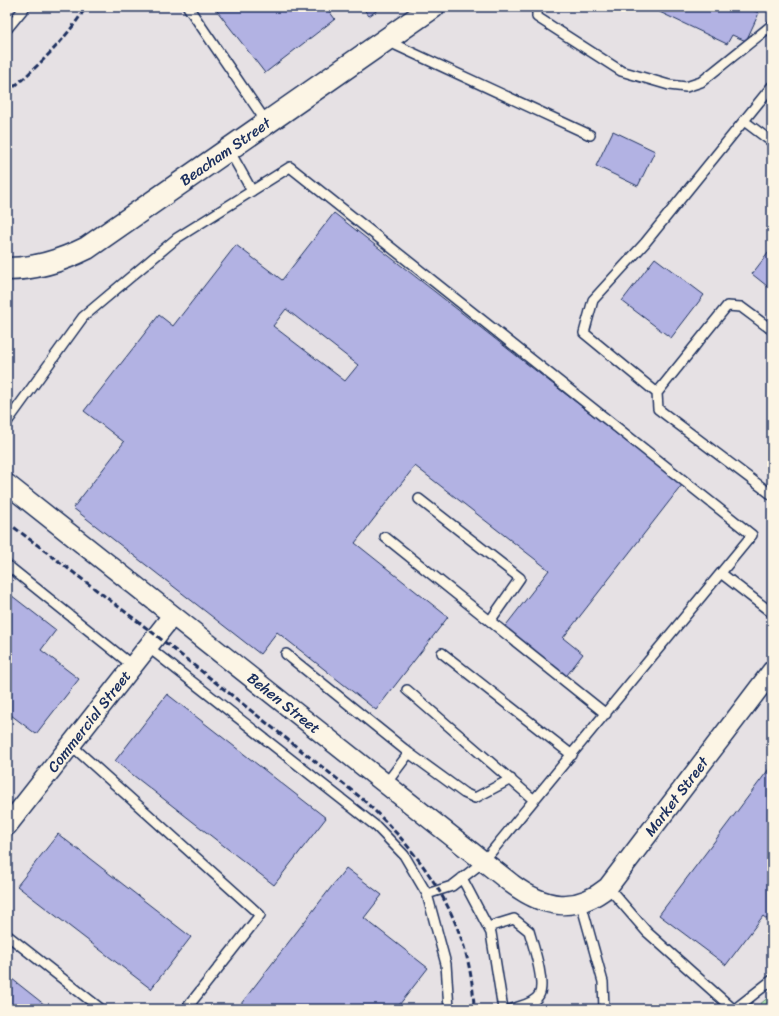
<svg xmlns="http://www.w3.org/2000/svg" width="779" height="1016" viewBox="0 0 779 1016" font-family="Sriracha,sans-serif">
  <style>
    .built { fill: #e6e1e4 }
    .green { fill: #b5eaac; stroke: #688c85 }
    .building { fill: #b2b2e3; stroke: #1b2f5e; fill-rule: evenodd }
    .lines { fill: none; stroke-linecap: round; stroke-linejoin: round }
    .lane-casing { stroke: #1b2f5e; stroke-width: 12 }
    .street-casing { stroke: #1b2f5e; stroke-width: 22 }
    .secondary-casing { stroke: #1b2f5e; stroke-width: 25 }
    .path { stroke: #1b2f5e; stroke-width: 2.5; stroke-dasharray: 4 3; stroke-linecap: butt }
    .lane { stroke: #fcf5e5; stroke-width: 9 }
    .street { stroke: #fcf5e5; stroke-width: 19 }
    .secondary { stroke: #fcf5e5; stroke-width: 22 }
    .rail { stroke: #1b2f5e; stroke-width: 3; stroke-dasharray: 6 3; stroke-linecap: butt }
    .labels { text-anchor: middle; stroke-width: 3; stroke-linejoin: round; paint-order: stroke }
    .street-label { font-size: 15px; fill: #1b2f5e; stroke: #fcf5e5 }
  </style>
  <rect width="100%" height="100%" fill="#fcf5e5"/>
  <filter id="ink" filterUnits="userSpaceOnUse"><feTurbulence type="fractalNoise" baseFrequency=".025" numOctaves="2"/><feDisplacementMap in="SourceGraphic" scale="8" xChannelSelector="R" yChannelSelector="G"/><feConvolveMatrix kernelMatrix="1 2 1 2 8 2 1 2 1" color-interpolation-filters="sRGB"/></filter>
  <g filter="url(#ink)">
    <path class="built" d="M 7,7 L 772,7 L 772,994 L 754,1009 L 7,1009 Z"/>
    <path class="green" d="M 772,994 L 772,1009 L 754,1009 L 770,996 Z"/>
    <path class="building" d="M 214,7 L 326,7 L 335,19 L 265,73 Z
      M 362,7 L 382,7 L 369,16 Z
      M 649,7 L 745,7 L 759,13 L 746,41 L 732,35 L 727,44 Z
      M 613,131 L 655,151 L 638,186 L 596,166 Z
      M 334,213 L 682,485 L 563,638 L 583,654 L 564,679 L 503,629 L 549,570 L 415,466 L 355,543 L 448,617 L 376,710 L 277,632 L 260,654 L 73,508 L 124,442 L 84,411 L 159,315 L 173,326 L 236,245 L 282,280 ZM 286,309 L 358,365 L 345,381 L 273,326 Z
      M 772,248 L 772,290 L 752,274 Z
      M 655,258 L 704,295 L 671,338 L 622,301 Z
      M 7,592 L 56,630 L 41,650 L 79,679 L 36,734 L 7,712 Z
      M 167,694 L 326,818 L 274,885 L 115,761 Z
      M 772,765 L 772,923 L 763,916 L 726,965 L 659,915 Z
      M 58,834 L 191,937 L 151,989 L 17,886 Z
      M 346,868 L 382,895 L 364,918 L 428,968 L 396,1009 L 237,1009 Z
      M 7,975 L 50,1009 L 7,1009 Z"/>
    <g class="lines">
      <defs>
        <path id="lane" d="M 188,7 L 267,123
          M 537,7 L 537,17 L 621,71 L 669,85 L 686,87 L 701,82 L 772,25
          M 7,29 L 25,7
          M 387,41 L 590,135
          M 772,86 L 645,243 L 593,300 L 584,333 L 657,393 L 727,306 L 741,307 L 772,330
          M 744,121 L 772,142
          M 229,150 L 252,191
          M 657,393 L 658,409 L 772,495
          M 7,422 L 83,317 L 177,238 L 290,167 L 752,535 L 483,862 L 452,886 L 427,894 L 446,964 L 449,1009
          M 419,499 L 520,578 L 490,621
          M 385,537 L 606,714
          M 7,565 L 133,666
          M 722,574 L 772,613
          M 148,647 L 377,827 L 404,855 L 427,894
          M 442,653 L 572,755
          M 286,654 L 409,753 L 385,785
          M 407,690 L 534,800
          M 71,745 L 260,915 L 186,1009
          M 409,753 L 464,793 L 475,798 L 511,779
          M 462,878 L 491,933 L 503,1009
          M 608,887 L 647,932 L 733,1009
          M 581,903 L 603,982 L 604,1009
          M 488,927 L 514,919 L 529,931 C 533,945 546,983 539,995 C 534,1004 520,1006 512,1009
          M 7,935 L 101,1009
          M 735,1009 L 772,980"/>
        <g id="street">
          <path id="s1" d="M 7,484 L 512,884 C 544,908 575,914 608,887 L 772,671"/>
          <path id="s2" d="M 7,826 L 172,616"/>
        </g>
        <g id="secondary">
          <path id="s3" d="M 7,269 C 36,269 61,261 87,248 L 433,7"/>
        </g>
      </defs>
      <use href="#lane" class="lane-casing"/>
      <use href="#street" class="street-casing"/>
      <use href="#secondary" class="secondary-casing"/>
      <path class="path" d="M 452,11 L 458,7"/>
      <use href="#lane" class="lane"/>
      <use href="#street" class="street"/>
      <use href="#secondary" class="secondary"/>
      <path class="rail" d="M 7,93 C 38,66 64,42 86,7
        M 7,522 L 157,636 L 360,797 C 422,853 472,922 474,1009"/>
    </g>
  </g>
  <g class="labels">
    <g class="street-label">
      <text dy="5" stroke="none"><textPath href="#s3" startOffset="252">Beacham Street</textPath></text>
      <text dy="5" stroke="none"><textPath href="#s1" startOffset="353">Behen Street</textPath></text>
      <text dy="5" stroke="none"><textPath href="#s2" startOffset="133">Commercial Street</textPath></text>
      <text dy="5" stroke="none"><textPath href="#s1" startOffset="863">Market Street</textPath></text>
    </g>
  </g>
  <rect width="779" height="1016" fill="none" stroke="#fcf5e5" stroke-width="24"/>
  <rect x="12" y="12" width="755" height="992" fill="none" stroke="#1b2f5e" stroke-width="1.5" filter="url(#ink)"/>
</svg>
